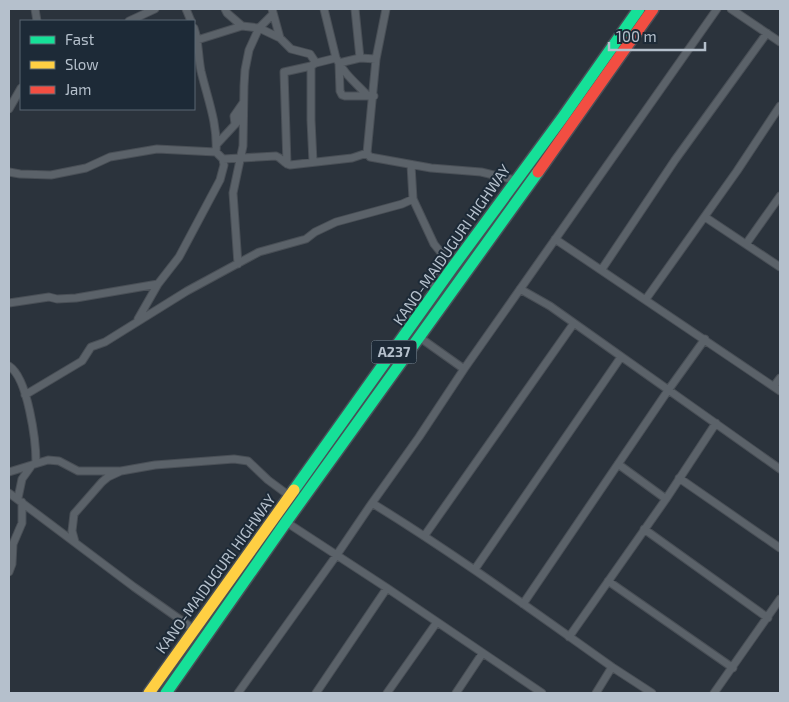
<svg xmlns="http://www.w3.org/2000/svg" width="789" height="702" viewBox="0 0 789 702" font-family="'Exo 2',sans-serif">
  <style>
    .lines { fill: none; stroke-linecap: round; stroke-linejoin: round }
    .street-casing { stroke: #494f56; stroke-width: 9 }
    .fast-casing { stroke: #484f57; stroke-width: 14 }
    .slow-casing { stroke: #484f57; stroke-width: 14 }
    .jam-casing { stroke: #484f57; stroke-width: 14 }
    .street { stroke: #5b6269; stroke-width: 7 }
    .fast { stroke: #16e098; stroke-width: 11 }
    .slow { stroke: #ffcf43; stroke-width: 11 }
    .jam { stroke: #f24e42; stroke-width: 11 }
    .labels { text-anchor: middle; stroke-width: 4; stroke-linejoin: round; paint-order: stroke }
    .shield { fill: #1d2a37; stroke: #87939f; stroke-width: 1 }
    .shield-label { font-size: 14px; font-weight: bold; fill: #b5c0cc }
    .street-label { font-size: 15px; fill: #b5c0cc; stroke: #1d2a37 }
  </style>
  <rect width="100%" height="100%" fill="#2b333c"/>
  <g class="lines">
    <defs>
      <path id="street" d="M 35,9 L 37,21
        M 186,9 L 191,21
        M 225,9 L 227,13 L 242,26 L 259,28 L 280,38 L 291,49 L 310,54 L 316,63 L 336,58 C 344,74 356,83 368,96 L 374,96
        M 272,9 L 280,38
        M 324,9 L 336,58
        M 355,9 L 360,58 L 339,63 L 340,91 L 342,95 L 345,96 L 368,96
        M 386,9 L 376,59 L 367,153 L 370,157 L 431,168 L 481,172 L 515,180
        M 731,9 L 780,42
        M 129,21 L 155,9
        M 194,28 C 199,42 198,56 201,71 C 207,97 218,124 216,152
        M 194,41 L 242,26
        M 360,58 L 376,59
        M 9,109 L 21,88
        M 235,124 L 234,116 L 243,103
        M 217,144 L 241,118 L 242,115
        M 223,159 L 276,156 C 282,158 284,164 290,165 L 352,158 L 367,153
        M 313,162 L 311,120 L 311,66 L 314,64
        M 287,164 L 284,72 L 311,66
        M 411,165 L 413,199 L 434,244 L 443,255 C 441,274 423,270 435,293
        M 9,172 L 20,174 L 51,175 L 86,168 L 110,157 L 157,149 L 216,152 L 223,159 L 224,165 L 220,180 L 179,257 L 158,284 L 138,319
        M 705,217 L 780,267
        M 555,239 L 780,391
        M 746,244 L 780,196
        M 238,264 L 233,193 L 243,146 L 244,86 L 245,70 L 249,50 L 259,28 L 273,14
        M 602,269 L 675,160 L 767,33
        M 520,289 L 550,306 L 780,469
        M 646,299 L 737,171 L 780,106
        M 9,303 L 49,297 L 57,299 L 76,298 L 158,284
        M 419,337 L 464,369
        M 9,366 C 28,378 36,441 36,463
        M 774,386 L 780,378
        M 25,395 L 82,361 L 91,347 L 105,342 L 187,291 L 259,252 L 306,239 L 315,232 L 336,222 L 402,204 L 413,199
        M 618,464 L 666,499
        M 9,472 L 48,460 L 59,461 L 78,471 L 119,471
        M 679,478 L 780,548
        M 9,493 L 134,587 L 195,630
        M 18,498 L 22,479 L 32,465
        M 372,503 C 455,554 533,611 612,667
        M 286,522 L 387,588 L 542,693
        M 644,529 L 768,618
        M 425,535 L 574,323
        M 75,542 L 72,531 L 74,514 L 102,482 L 108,477 L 121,471 L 155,465 L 234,459 L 248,461 L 268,480 L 291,497
        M 475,569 L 621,357
        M 9,572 L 12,564 L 13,544 L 22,523 L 22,502
        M 608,581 L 733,668
        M 523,604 L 669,389 L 705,339
        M 569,637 L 666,499 L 716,423
        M 238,693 L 336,556 L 372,503 L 419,437 L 464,369 L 717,9
        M 316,693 L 387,588
        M 387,693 L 437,622
        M 456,693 L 482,654
        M 596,693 L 612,667 L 652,693
        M 714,693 L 780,599"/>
      <path id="fast" d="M 294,490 L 452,268 L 563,117 L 639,9
        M 166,693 L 286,522 L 538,172"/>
      <path id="slow" d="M 149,693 L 294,490"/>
      <path id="jam" d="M 538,172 L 653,9"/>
    </defs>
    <use href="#street" class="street-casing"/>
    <use href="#fast" class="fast-casing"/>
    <use href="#slow" class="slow-casing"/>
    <use href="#jam" class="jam-casing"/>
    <use href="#street" class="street"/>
    <use href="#fast" class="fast"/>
    <use href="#slow" class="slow"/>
    <use href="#jam" class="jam"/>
  </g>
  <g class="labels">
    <rect class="shield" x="371.5" y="340.5" width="45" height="23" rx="4"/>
    <g class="shield-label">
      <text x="394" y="357">A237</text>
    </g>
    <g class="street-label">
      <text transform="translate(452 245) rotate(-55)" y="5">KANO-MAIDUGURI HIGHWAY</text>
      <text transform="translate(216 574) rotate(-54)" y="5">KANO-MAIDUGURI HIGHWAY</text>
    </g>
  </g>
  <rect width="789" height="702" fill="none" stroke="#b5c0cc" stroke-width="20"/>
  <rect x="20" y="20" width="175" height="90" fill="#1d2a37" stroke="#5a6673"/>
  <rect x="30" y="36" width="25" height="8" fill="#16e098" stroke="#5a6673"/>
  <text x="65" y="45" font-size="15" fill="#b5c0cc">Fast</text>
  <rect x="30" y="61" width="25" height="8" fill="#ffcf43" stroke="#5a6673"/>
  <text x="65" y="70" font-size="15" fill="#b5c0cc">Slow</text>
  <rect x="30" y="86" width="25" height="8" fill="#f24e42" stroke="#5a6673"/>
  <text x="65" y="95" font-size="15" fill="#b5c0cc">Jam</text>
  <path d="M609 42v8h96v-8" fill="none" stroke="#b5c0cc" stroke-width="2.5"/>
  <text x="616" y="42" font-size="15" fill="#b5c0cc" stroke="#1d2a37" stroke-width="4" paint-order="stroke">100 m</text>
</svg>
